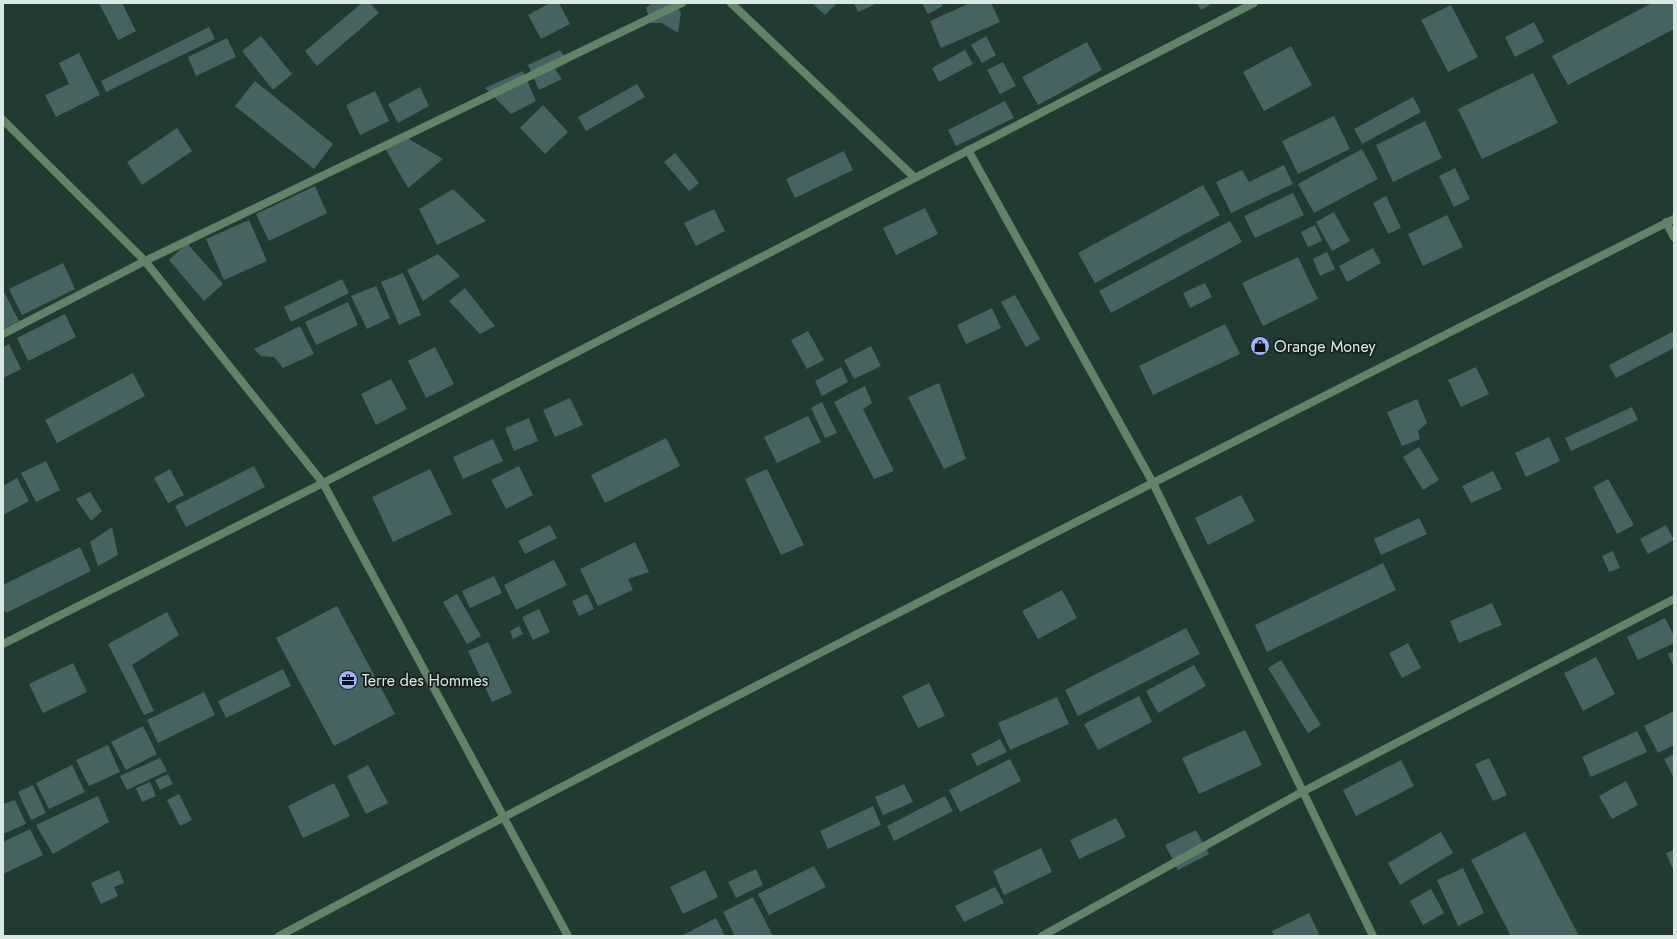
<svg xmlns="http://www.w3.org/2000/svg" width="1677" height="939" viewBox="0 0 1677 939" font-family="Jost,sans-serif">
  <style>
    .building { fill: #476361 }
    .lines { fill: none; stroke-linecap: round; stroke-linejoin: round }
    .minor { stroke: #638369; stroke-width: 8 }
    .tertiary { stroke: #638369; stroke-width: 8 }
    .labels { text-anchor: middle; stroke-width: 3.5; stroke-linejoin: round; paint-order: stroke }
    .poi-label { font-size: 16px; fill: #dae8e3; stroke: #141f1b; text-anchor: start }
  </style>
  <rect width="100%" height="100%" fill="#233a32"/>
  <path class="building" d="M 99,3 L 122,3 L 136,31 L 118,40 Z
    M 362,3 L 370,3 L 379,13 L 317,66 L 305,51 Z
    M 550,3 L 559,3 L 570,24 L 541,39 L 528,15 Z
    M 652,3 L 672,3 L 681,12 L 678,33 L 662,23 L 651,23 L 646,8 Z
    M 812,3 L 835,3 L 836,4 L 825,15 Z
    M 854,3 L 878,3 L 858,12 Z
    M 922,3 L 941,3 L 943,6 L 928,14 Z
    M 970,3 L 991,3 L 1000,22 L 941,48 L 930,21 Z
    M 1197,3 L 1213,3 L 1201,10 Z
    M 1652,3 L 1674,3 L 1674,29 L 1568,85 L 1552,56 Z
    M 1451,5 L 1478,57 L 1448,72 L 1421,20 Z
    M 1534,22 L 1544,42 L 1515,57 L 1505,37 Z
    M 209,27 L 215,39 L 106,92 L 101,81 Z
    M 261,36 L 292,74 L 273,90 L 242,51 Z
    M 986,36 L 996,55 L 982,63 L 971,45 Z
    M 227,38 L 236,57 L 196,76 L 188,57 Z
    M 1087,42 L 1102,70 L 1038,105 L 1022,77 Z
    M 1291,46 L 1312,85 L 1264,111 L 1243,72 Z
    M 560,50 L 569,62 L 555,69 L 562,79 L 539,90 L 528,65 Z
    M 965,50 L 973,64 L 939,82 L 932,68 Z
    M 79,53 L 100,95 L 56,117 L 45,95 L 69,84 L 59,63 Z
    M 1003,62 L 1016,86 L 1000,94 L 987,70 Z
    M 523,71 L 536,101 L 511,114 L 485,88 Z
    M 1533,73 L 1558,123 L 1482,159 L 1458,109 Z
    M 255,81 L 333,144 L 314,169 L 235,106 Z
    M 637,84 L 645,97 L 586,131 L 578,117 Z
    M 420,87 L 429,106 L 398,123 L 388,104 Z
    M 375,91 L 389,121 L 360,135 L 346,105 Z
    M 1413,97 L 1421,112 L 1362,144 L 1354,129 Z
    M 1005,101 L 1014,118 L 956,146 L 948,130 Z
    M 543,105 L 568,132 L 545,154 L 520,128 Z
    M 1334,116 L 1350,149 L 1298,174 L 1282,141 Z
    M 1425,121 L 1442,158 L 1393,182 L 1376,145 Z
    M 177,128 L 192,151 L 142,185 L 127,162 Z
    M 402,135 L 443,159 L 408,188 L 385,148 Z
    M 1362,149 L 1378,179 L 1314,213 L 1298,184 Z
    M 844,151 L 853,170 L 795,198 L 786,179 Z
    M 675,153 L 699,183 L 689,191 L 664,162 Z
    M 1284,165 L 1293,184 L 1231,213 L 1216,182 L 1242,170 L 1249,182 Z
    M 1455,168 L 1470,199 L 1454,207 L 1439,176 Z
    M 1203,185 L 1220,215 L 1095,283 L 1078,253 Z
    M 315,186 L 327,213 L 269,241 L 256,214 Z
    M 453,189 L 486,221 L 437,245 L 419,209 Z
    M 1293,193 L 1304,215 L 1255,238 L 1244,216 Z
    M 1386,196 L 1401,228 L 1388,234 L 1373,203 Z
    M 925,208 L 938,234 L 896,255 L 883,228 Z
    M 714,209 L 725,231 L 696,246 L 684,223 Z
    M 1334,212 L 1350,241 L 1332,251 L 1316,222 Z
    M 1447,215 L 1463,247 L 1423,266 L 1408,234 Z
    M 249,220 L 267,261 L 224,280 L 206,239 Z
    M 1230,221 L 1242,242 L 1111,313 L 1099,291 Z
    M 1315,225 L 1322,241 L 1308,247 L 1301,232 Z
    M 187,243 L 223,284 L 204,301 L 169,260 Z
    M 1373,248 L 1381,263 L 1347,282 L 1339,266 Z
    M 1327,252 L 1335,269 L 1320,276 L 1313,259 Z
    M 438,254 L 460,276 L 423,301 L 407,270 Z
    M 1298,257 L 1318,299 L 1263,326 L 1242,283 Z
    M 63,263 L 75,289 L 22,315 L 9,289 Z
    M 403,273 L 421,315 L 399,325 L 381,282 Z
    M 342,279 L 349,293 L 291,322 L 284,307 Z
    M 1205,283 L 1212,297 L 1190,308 L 1183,293 Z
    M 376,286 L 390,318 L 367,329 L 351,296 Z
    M 465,288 L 495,326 L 480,334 L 449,301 Z
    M 3,290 L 19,321 L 3,329 Z
    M 1015,295 L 1040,339 L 1026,347 L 1001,302 Z
    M 348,302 L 358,325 L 316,345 L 305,322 Z
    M 992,308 L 1001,328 L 966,344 L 957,325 Z
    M 65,314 L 76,337 L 28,361 L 17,338 Z
    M 1225,324 L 1240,354 L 1153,395 L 1139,366 Z
    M 300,326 L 314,354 L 283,368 L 274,357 L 261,356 L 254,349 Z
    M 808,331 L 824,360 L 807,369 L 791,340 Z
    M 1674,331 L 1674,348 L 1616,378 L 1609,365 Z
    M 9,344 L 21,369 L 3,378 L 3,347 Z
    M 871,346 L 881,366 L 854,379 L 844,360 Z
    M 435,347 L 454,384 L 426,398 L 408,361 Z
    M 841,367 L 848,382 L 822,396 L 815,381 Z
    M 1476,367 L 1489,394 L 1461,407 L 1448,380 Z
    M 133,373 L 145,396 L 57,443 L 45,420 Z
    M 391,379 L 407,409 L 376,425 L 361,394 Z
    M 939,383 L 966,459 L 944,469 L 908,397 Z
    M 865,386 L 872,403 L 863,409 L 894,471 L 874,479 L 834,402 Z
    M 570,398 L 583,425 L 555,437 L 543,410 Z
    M 1417,399 L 1427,423 L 1418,431 L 1420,439 L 1402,446 L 1387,412 Z
    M 822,402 L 837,433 L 825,438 L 811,408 Z
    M 1632,407 L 1638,420 L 1571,451 L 1565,438 Z
    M 808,416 L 821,442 L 777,463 L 764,437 Z
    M 529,418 L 538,441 L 514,451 L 505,428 Z
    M 1549,437 L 1560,461 L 1526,477 L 1515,453 Z
    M 666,438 L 680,466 L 605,503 L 591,475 Z
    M 493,439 L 503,461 L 463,479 L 453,457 Z
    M 1419,447 L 1439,480 L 1423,490 L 1403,457 Z
    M 46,461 L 60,490 L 36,502 L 21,473 Z
    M 254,466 L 265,487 L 186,527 L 175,506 Z
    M 519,466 L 533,495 L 506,509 L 491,480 Z
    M 170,469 L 184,495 L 168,503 L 154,478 Z
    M 430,469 L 452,514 L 393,542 L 372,497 Z
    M 767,469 L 804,545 L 781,555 L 745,479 Z
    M 1493,471 L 1502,489 L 1471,503 L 1462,486 Z
    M 17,478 L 29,501 L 3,515 L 3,486 Z
    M 1608,479 L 1634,525 L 1617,534 L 1593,487 Z
    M 90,492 L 102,511 L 91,521 L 76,499 Z
    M 1241,495 L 1255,521 L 1208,545 L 1195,518 Z
    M 1419,518 L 1427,534 L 1381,555 L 1374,539 Z
    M 550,525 L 557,538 L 525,554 L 518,541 Z
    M 1666,525 L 1674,540 L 1648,554 L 1640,539 Z
    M 112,527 L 118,555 L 98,566 L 90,542 Z
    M 635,542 L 649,572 L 628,579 L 633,590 L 598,606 L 580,569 Z
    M 80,547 L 91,571 L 6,613 L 3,607 L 3,585 Z
    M 1613,551 L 1620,568 L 1609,572 L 1602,556 Z
    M 554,560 L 567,585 L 516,610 L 504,585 Z
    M 1383,563 L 1396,590 L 1267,652 L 1255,625 Z
    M 494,576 L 502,593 L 470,608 L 462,591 Z
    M 1062,590 L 1077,618 L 1038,639 L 1022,611 Z
    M 457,594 L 481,636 L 467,644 L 443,602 Z
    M 587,594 L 594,609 L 579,616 L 572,601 Z
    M 1492,603 L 1502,625 L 1459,643 L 1450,621 Z
    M 337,606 L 395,714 L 334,746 L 276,638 Z
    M 539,609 L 550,632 L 533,640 L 522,617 Z
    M 167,612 L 179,635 L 132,665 L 154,711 L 144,715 L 108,644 Z
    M 1665,618 L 1674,636 L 1674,643 L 1638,660 L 1627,637 Z
    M 519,626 L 523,634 L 513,639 L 510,631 Z
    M 1186,628 L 1200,654 L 1078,716 L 1065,690 Z
    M 488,642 L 512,693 L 492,702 L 468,651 Z
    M 1408,643 L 1421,668 L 1402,678 L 1389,653 Z
    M 1674,651 L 1674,667 L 1668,654 Z
    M 1596,657 L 1615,694 L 1583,711 L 1564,673 Z
    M 1281,660 L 1321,725 L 1308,733 L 1268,668 Z
    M 73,663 L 87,692 L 43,713 L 29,684 Z
    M 1194,665 L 1206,686 L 1158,713 L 1146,691 Z
    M 283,669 L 291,686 L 226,718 L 218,701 Z
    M 929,683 L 945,716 L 918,728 L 902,696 Z
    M 204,692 L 215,715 L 158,743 L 147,720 Z
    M 1139,696 L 1152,722 L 1098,750 L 1084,724 Z
    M 1057,697 L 1069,724 L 1010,750 L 998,723 Z
    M 1674,711 L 1674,745 L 1658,753 L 1644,726 Z
    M 143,726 L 157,754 L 126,770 L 111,742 Z
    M 1245,730 L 1262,765 L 1199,794 L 1182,758 Z
    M 1637,731 L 1647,752 L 1591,777 L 1582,757 Z
    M 1000,739 L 1007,752 L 977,766 L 971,754 Z
    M 108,745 L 120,772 L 89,786 L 76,760 Z
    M 1674,754 L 1674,778 L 1664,759 Z
    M 160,758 L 167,771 L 127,790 L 120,776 Z
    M 1489,758 L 1507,795 L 1493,801 L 1475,764 Z
    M 1010,759 L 1021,781 L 960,812 L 949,790 Z
    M 1401,760 L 1414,786 L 1356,816 L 1343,790 Z
    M 72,765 L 85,792 L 49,809 L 36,783 Z
    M 368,765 L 388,803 L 366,814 L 347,776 Z
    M 168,774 L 173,784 L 160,790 L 155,780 Z
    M 1626,781 L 1638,805 L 1612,819 L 1599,796 Z
    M 150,782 L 156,796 L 142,802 L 136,788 Z
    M 334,783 L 350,816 L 303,838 L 288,806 Z
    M 904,784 L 913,802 L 883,815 L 875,797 Z
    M 33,785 L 46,813 L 31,820 L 18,792 Z
    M 179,794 L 192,820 L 180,826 L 167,800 Z
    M 98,796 L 109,822 L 53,854 L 36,825 Z
    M 945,796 L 953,811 L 894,841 L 887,826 Z
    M 15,800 L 26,824 L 3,834 L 3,804 Z
    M 873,806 L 881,825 L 828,849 L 820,831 Z
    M 1116,818 L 1126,837 L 1079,859 L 1070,840 Z
    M 30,829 L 43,855 L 3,874 L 3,842 Z
    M 1196,830 L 1209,854 L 1178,870 L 1165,845 Z
    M 1441,832 L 1453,853 L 1400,885 L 1388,863 Z
    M 1525,832 L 1578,934 L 1575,936 L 1511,936 L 1471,860 Z
    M 1041,848 L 1052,872 L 1004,895 L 993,871 Z
    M 1674,850 L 1674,872 L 1666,853 Z
    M 814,866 L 826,887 L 769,915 L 758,894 Z
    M 1463,868 L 1484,913 L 1458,926 L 1437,880 Z
    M 756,869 L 763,885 L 736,898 L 728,882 Z
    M 119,870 L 124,883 L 114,887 L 118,896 L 101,904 L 91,883 Z
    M 705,870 L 718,897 L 683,914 L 670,887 Z
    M 995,887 L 1004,903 L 964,922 L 955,906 Z
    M 1431,889 L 1444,913 L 1423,925 L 1410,901 Z
    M 753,897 L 773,936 L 735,936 L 723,912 Z
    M 1309,913 L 1319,934 L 1315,936 L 1274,936 L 1272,931 Z
    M 716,918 L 725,936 L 681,936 Z"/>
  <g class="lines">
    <path class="minor" d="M 731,3 L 914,177
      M 3,120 L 145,261 L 323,483 L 568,936
      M 968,150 L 1153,483 L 1373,936
      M 1666,222 L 1674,237
      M 3,334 L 145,261 L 682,3
      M 3,644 L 323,483 L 1254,3
      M 1042,936 L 1302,792 L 1674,599"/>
    <path class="tertiary" d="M 279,936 C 740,690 1208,455 1674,219"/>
  </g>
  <defs>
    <symbol id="shop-disc" viewBox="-11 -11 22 22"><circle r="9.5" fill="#a4b2fc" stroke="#141f1b"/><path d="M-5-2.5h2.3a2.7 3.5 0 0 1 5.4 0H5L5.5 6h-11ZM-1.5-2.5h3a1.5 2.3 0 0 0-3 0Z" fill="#111"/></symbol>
    <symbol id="office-disc" viewBox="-11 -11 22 22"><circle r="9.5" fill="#a4b2fc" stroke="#141f1b"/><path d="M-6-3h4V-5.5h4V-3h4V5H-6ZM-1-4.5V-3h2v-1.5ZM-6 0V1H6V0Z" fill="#111"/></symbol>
  </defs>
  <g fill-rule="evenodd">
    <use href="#shop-disc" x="1249" y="335" width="22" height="22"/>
    <use href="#office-disc" x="337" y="669" width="22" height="22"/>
  </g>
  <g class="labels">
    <g class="poi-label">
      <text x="1274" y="352">Orange Money</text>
      <text x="362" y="686">Terre des Hommes</text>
    </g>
  </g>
  <rect width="1677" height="939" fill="none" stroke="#dae8e3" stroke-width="8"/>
</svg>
